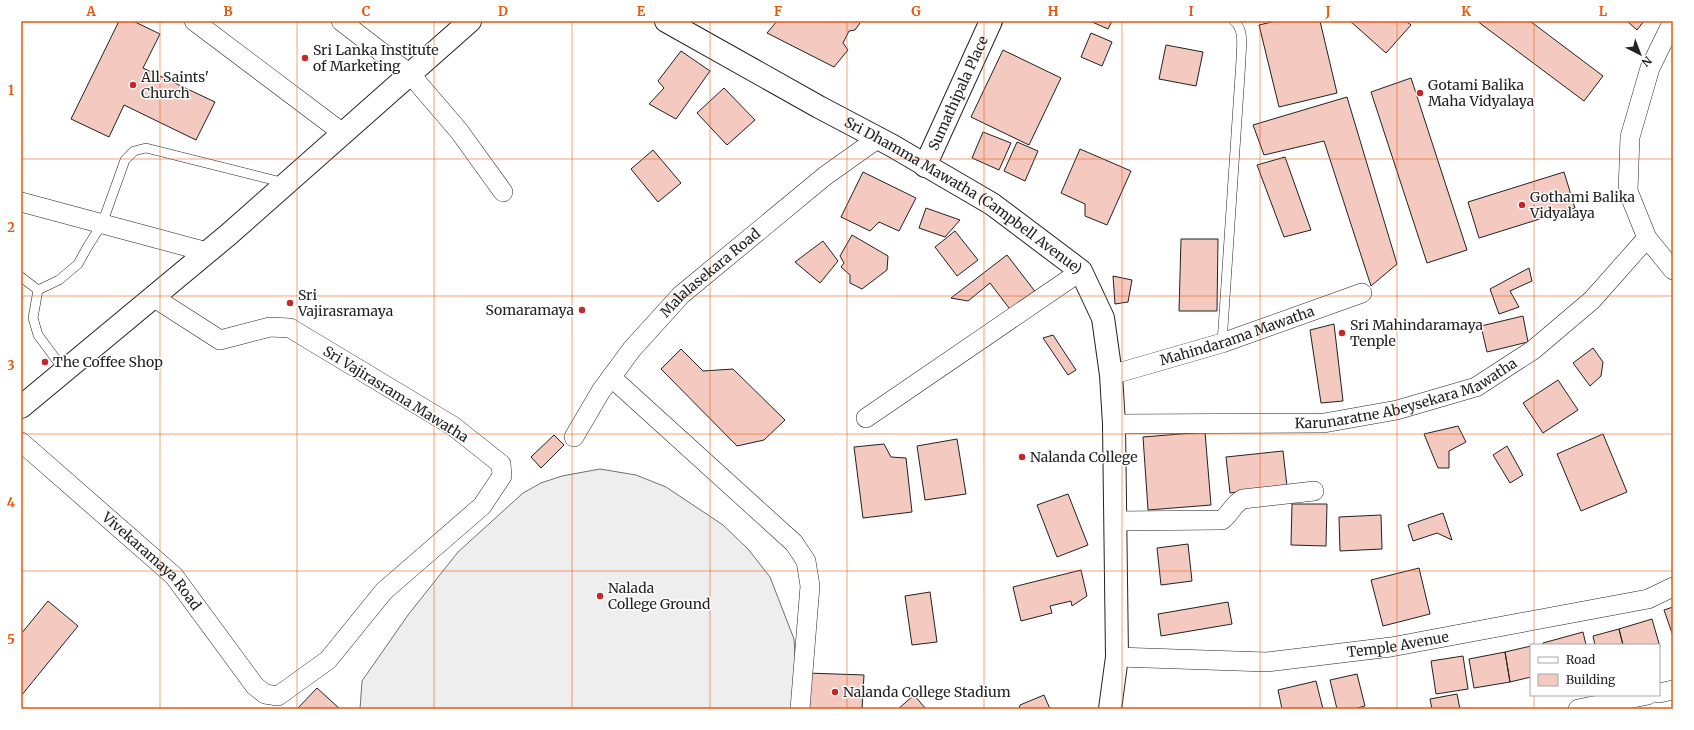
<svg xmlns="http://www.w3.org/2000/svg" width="1694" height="730" viewBox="0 0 1694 730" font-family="Merriweather,serif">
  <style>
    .pitch { fill: #eee; stroke: #6f6f6f }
    .building { fill: #f3c9c0; stroke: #222 }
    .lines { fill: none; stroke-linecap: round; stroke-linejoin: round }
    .lane-casing { stroke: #222; stroke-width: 10 }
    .street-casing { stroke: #222; stroke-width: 20 }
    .secondary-casing { stroke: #222; stroke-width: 24 }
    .lane { stroke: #fff; stroke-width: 9 }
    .street { stroke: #fff; stroke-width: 19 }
    .secondary { stroke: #fff; stroke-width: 22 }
    .grid { fill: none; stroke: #e8590c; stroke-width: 1; stroke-opacity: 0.55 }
    .poi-dot { fill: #c62828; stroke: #fff; stroke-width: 1.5 }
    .labels { text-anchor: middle; stroke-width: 3; stroke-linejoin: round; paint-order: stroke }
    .poi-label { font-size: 14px; fill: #222; stroke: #fff; text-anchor: start }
    .street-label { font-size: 14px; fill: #222; stroke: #fff }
    .neatline { fill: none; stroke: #e8590c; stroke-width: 1.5 }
    .grid-label { font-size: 13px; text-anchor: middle; font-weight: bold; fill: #e8590c }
  </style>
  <rect width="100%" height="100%" fill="#fff"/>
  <path class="pitch" d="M 600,469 L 636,475 L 666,487 L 723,525 L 748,549 L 770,577 L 794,639 L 797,689 L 795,709 L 360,709 L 362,681 L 408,615 L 458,552 L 523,493 L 541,483 L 562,476 Z"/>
  <path class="building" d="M 119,21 L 133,21 L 160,34 L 143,68 L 215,102 L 196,140 L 124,105 L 109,137 L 71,119 Z
    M 777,21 L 859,21 L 860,23 L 855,30 L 849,31 L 843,43 L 848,50 L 834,67 L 767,33 Z
    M 1090,21 L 1112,21 L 1108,29 Z
    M 1276,21 L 1320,21 L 1337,93 L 1279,107 L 1259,25 Z
    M 1350,21 L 1406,21 L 1411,25 L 1386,53 Z
    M 1477,21 L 1530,21 L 1603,76 L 1584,101 Z
    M 1627,21 L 1644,21 L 1637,30 Z
    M 1091,33 L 1112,42 L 1102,66 L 1081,57 Z
    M 1166,45 L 1203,52 L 1196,86 L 1159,79 Z
    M 1003,50 L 1061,78 L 1029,145 L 971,117 Z
    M 681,51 L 710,71 L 676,119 L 649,104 L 664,88 L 658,81 Z
    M 1411,78 L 1467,250 L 1427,263 L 1371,92 Z
    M 724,88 L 755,120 L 727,145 L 697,113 Z
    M 1347,97 L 1397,264 L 1371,286 L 1324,141 L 1264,155 L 1253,125 Z
    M 983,132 L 1011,143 L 999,170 L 972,158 Z
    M 1017,142 L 1038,151 L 1025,181 L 1004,171 Z
    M 1080,149 L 1131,171 L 1107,225 L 1085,216 L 1085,204 L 1061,193 Z
    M 653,150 L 681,183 L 658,202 L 631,169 Z
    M 1285,157 L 1311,230 L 1284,237 L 1257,165 Z
    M 863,172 L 916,198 L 899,231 L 879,222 L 870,231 L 841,217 Z
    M 1564,172 L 1575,208 L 1479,238 L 1468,202 Z
    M 926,208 L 960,220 L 945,237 L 919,228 Z
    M 955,231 L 978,260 L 957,276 L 935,247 Z
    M 852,235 L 888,256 L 887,270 L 862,289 L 850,283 L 850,275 L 841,267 L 844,263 L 840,256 Z
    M 1181,239 L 1218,239 L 1217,311 L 1179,311 Z
    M 823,241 L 838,261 L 820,283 L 795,262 Z
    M 1007,255 L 1037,294 L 1012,312 L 990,283 L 968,301 L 951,298 Z
    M 1529,268 L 1532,281 L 1510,291 L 1519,307 L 1499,314 L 1490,289 Z
    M 1113,276 L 1132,280 L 1128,302 L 1115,304 Z
    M 1523,316 L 1528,342 L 1487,352 L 1481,326 Z
    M 1334,324 L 1343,401 L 1321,403 L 1310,330 Z
    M 1053,335 L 1076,370 L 1068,375 L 1043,338 Z
    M 1593,348 L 1603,362 L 1601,376 L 1590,386 L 1573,363 Z
    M 681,349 L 703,371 L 733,369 L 785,420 L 764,440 L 737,446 L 661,369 Z
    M 1558,380 L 1578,410 L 1543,433 L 1523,403 Z
    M 1458,426 L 1466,442 L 1449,451 L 1449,468 L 1438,468 L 1424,434 Z
    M 1205,432 L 1211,505 L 1148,510 L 1143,437 Z
    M 1603,434 L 1627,492 L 1581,511 L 1557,454 Z
    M 554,435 L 564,445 L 541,468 L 531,457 Z
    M 957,439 L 966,494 L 925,500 L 917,446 Z
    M 884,444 L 891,457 L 906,458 L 912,512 L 863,518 L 854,447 Z
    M 1507,446 L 1523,475 L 1510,483 L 1493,455 Z
    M 1283,451 L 1287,486 L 1230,493 L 1226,457 Z
    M 1068,494 L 1088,545 L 1057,557 L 1037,505 Z
    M 1292,504 L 1327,504 L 1326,546 L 1291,545 Z
    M 1443,513 L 1452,540 L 1437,533 L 1413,541 L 1408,525 Z
    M 1381,515 L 1382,549 L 1340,551 L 1339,517 Z
    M 1188,544 L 1192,581 L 1161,585 L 1157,548 Z
    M 1419,568 L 1430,614 L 1383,626 L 1371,580 Z
    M 1081,570 L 1087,596 L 1072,606 L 1071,601 L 1050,606 L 1052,613 L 1021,621 L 1013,587 Z
    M 930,592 L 937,642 L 912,645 L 905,596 Z
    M 48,601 L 78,626 L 21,696 L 21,634 Z
    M 1228,602 L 1232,624 L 1161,636 L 1158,614 Z
    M 1673,607 L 1673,636 L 1664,610 Z
    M 1652,619 L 1660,647 L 1659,645 L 1623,645 L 1619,629 Z
    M 1619,629 L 1623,645 L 1595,645 L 1593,636 Z
    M 1583,632 L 1586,645 L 1543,645 L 1543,643 Z
    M 1531,646 L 1531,677 L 1510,682 L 1505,652 Z
    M 1505,652 L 1510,682 L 1474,688 L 1469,659 Z
    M 1463,656 L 1468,689 L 1436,694 L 1431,661 Z
    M 807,673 L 864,675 L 862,709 L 805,709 Z
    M 1357,674 L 1365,706 L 1354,709 L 1337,709 L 1330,680 Z
    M 1316,681 L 1323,709 L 1282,709 L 1278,690 Z
    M 317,688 L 340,709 L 297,709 Z
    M 1457,694 L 1460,709 L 1432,709 L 1430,699 Z
    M 914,695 L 926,709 L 898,709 Z
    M 1044,695 L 1050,709 L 1019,709 L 1020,705 Z"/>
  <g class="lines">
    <defs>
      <path id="lane" d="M 21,277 L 38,290 L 59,280 L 78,264 L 88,246 L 102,224 L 125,160 L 134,151 L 146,148 L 285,183
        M 38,290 L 33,318 L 38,335 L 64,370
        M 1222,343 L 1241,60 C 1241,47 1245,30 1234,21"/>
      <g id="street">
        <path d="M 194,21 L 344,134"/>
        <path d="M 341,21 L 411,75 L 459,131 L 503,192"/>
        <path d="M 1673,21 L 1650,68 L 1630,137 L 1628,191 L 1647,238 L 1673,270"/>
        <path d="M 21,202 L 207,252"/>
        <path id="s1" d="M 1111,375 L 1222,343 L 1362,293"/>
        <path d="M 611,377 L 794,543 L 806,561 L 810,586 L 800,709"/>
        <path d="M 866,418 L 1081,271"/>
        <path id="s2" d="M 1114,424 L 1324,423 L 1397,410 L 1476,387 L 1533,350 L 1592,300 L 1647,238"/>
        <path id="s3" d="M 574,437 L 601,391 L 632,349 L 681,295 L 825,176 L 877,139"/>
        <path id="s4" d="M 21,442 L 174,576 L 255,686 L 265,694 L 278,696 L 328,660 L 384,591 L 482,506 L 502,476 L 501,464 L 453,426 L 290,328 L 270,327 L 220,340 L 153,297"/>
        <path d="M 1115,521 L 1222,520 C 1231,513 1233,504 1243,499 L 1314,491"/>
        <path id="s5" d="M 1117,657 L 1267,662 L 1391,647 L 1648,599 L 1673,587"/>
        <path d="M 1659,693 L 1673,690"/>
        <path d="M 1578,709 L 1648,695"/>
      </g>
      <g id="secondary">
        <path id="s6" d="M 666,21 L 819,107 L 891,145 L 992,204 L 1081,271 L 1103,318 L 1111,375 L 1114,424 L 1117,657 L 1110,709"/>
        <path id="s7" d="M 925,166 L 991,21"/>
        <path d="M 21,407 L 228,235 L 470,21"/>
      </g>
    </defs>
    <use href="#lane" class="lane-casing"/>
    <use href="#street" class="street-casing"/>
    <use href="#secondary" class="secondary-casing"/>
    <use href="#lane" class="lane"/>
    <use href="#street" class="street"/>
    <use href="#secondary" class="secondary"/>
  </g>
  <path class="grid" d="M 160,21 L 160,709M 297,21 L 297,709M 434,21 L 434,709M 572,21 L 572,709M 710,21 L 710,709M 847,21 L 847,709M 984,21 L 984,709M 1122,21 L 1122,709M 1260,21 L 1260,709M 1397,21 L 1397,709M 1534,21 L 1534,645M 21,159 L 1673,159M 21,296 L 1673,296M 21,434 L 1673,434M 21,571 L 1673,571M 1534,695 L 1534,709"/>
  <g class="poi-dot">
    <circle cx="305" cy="58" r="4"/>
    <circle cx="133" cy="85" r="4"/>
    <circle cx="1420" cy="93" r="4"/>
    <circle cx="1522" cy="205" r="4"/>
    <circle cx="290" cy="303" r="4"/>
    <circle cx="582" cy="310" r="4"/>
    <circle cx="1342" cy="333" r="4"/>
    <circle cx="45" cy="362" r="4"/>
    <circle cx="1022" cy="457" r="4"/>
    <circle cx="600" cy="596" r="4"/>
    <circle cx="835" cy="692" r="4"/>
  </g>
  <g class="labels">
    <g class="poi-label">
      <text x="313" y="55">Sri Lanka Institute<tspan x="313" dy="16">of Marketing</tspan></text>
      <text x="141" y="82">All Saints'<tspan x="141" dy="16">Church</tspan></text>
      <text x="1428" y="90">Gotami Balika<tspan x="1428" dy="16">Maha Vidyalaya</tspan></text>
      <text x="1530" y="202">Gothami Balika<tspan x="1530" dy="16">Vidyalaya</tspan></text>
      <text x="298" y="300">Sri<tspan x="298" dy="16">Vajirasramaya</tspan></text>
      <text x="574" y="315" text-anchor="end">Somaramaya</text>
      <text x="1350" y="330">Sri Mahindaramaya<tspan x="1350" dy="16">Tenple</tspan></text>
      <text x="53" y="367">The Coffee Shop</text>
      <text x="1030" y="462">Nalanda College</text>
      <text x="608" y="593">Nalada<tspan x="608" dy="16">College Ground</tspan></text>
      <text x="843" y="697">Nalanda College Stadium</text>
    </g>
    <g class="street-label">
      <text dy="5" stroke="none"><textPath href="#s7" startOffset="80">Sumathipala Place</textPath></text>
      <text dy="5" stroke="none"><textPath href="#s6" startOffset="345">Sri Dhamma Mawatha (Campbell Avenue)</textPath></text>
      <text dy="5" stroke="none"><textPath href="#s3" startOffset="215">Malalasekara Road</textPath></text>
      <text dy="5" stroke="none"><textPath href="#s1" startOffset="132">Mahindarama Mawatha</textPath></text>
      <text dy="5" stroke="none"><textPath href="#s2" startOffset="297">Karunaratne Abeysekara Mawatha</textPath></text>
      <text transform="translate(396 394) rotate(32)" y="5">Sri Vajirasrama Mawatha</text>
      <text dy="5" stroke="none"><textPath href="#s4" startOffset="177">Vivekaramaya Road</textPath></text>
      <text dy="5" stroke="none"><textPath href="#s5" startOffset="282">Temple Avenue</textPath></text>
    </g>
  </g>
  <rect width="1694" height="730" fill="none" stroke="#ffffff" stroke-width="44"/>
  <rect x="1530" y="644" width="130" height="52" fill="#ffffff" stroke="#a7a7a7"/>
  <rect x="1538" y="657" width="20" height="6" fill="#ffffff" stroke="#a7a7a7"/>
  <text x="1566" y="664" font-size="12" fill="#222222">Road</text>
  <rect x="1538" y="674" width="20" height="12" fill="#f3c9c0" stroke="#a7a7a7"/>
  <text x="1566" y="684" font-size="12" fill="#222222">Building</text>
  <g transform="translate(1640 54) rotate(138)" stroke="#ffffff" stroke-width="3" paint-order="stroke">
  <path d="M0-3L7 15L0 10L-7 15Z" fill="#222222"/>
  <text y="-6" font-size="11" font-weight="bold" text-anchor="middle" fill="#222222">N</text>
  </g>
  <rect x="22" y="22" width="1650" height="686" class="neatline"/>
  <g class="grid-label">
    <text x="91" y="16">A</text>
    <text x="228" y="16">B</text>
    <text x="366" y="16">C</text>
    <text x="503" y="16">D</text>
    <text x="641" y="16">E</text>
    <text x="778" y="16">F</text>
    <text x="916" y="16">G</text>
    <text x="1053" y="16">H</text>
    <text x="1191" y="16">I</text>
    <text x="1328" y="16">J</text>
    <text x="1466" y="16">K</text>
    <text x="1603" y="16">L</text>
    <text x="11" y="95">1</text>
    <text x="11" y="232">2</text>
    <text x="11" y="370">3</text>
    <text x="11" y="507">4</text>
    <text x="11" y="644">5</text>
  </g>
</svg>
